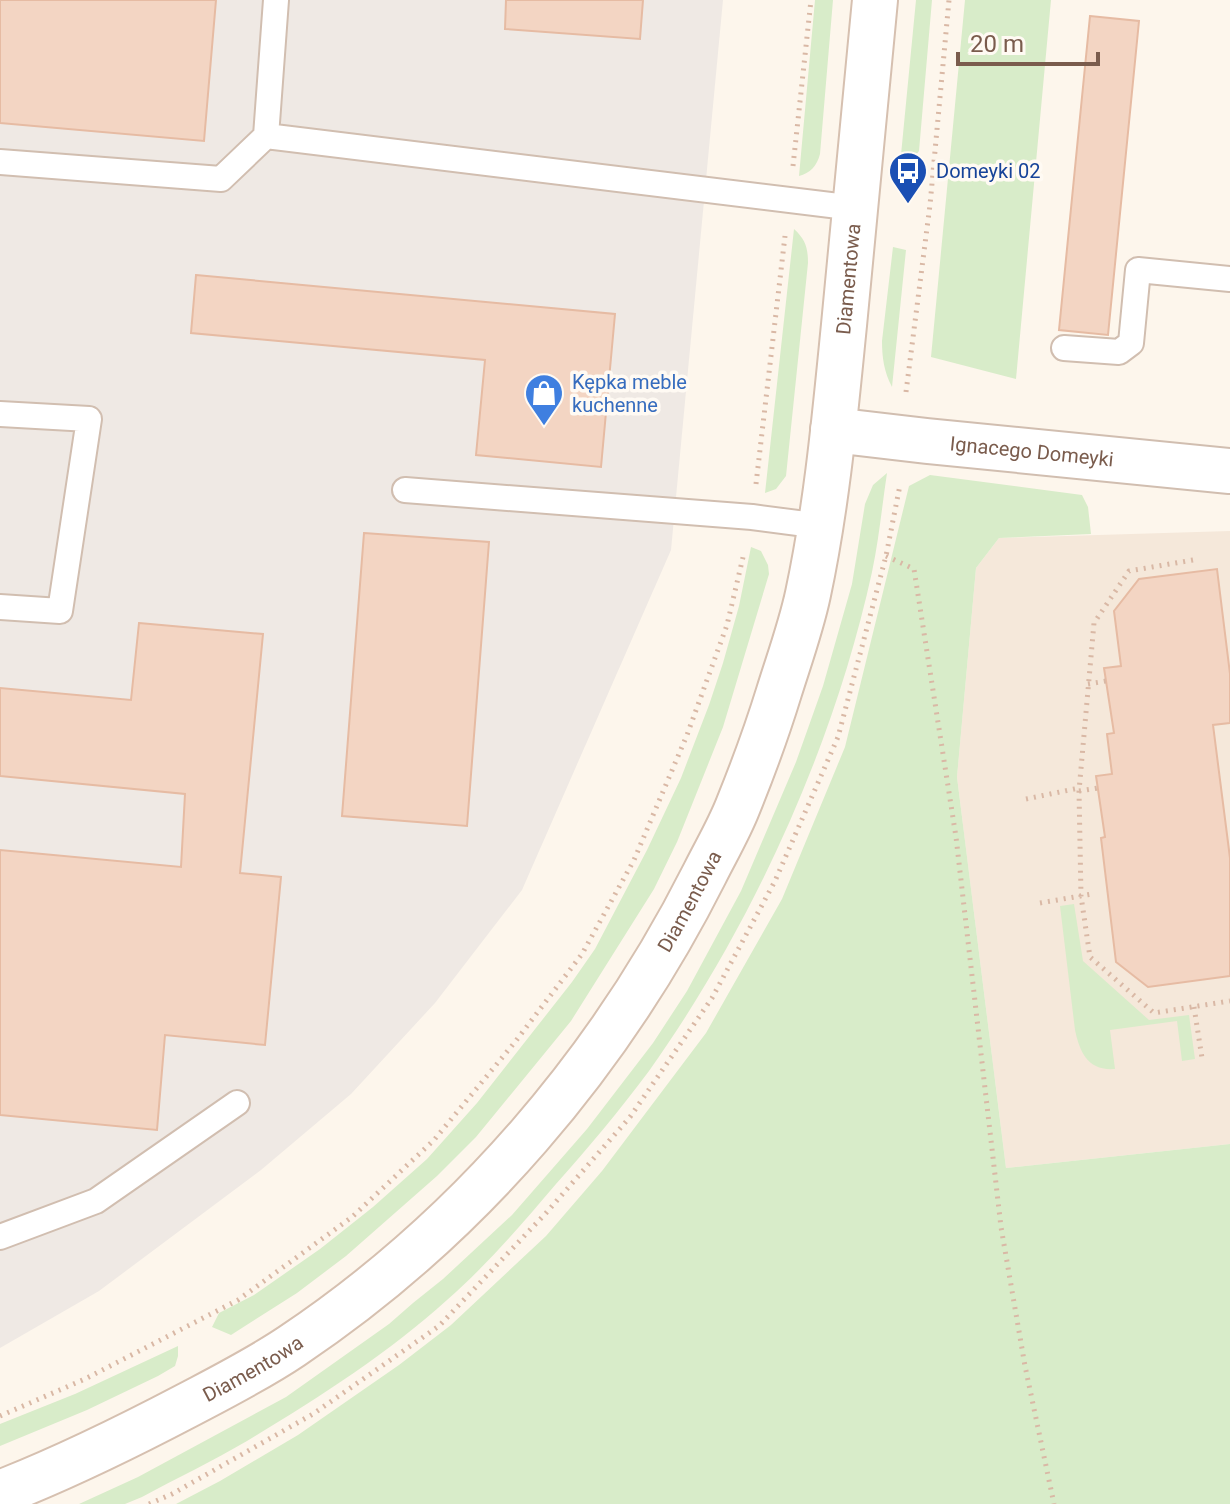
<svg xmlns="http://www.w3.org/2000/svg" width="1230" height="1504" viewBox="0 0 1230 1504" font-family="Roboto,sans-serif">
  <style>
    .residential { fill: #f5e8da }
    .industrial { fill: #efe9e4 }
    .green { fill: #d8ecc9 }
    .building { fill: #f3d5c3; stroke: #e6bba3; stroke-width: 2 }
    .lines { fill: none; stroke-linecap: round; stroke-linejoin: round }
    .lane-casing { stroke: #d1beb0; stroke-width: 28 }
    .street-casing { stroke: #d1beb0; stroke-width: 48 }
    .secondary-casing { stroke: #d6c0b0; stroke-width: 48 }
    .path { stroke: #d9b8a5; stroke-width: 5; stroke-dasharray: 2 6; stroke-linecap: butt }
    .lane { stroke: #fff; stroke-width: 24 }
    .street { stroke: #fff; stroke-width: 44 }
    .secondary { stroke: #fff; stroke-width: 44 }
    .labels { text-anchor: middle; stroke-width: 7; stroke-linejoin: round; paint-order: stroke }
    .transit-label { font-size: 20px; fill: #164399; stroke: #fffaf3; text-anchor: start }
    .street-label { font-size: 20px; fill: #7a5c4d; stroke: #fffaf3 }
    .shop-label { font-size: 20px; fill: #366cbe; stroke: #fffaf3; text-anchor: start }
  </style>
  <rect width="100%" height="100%" fill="#fdf6ec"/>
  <path class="residential" d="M 1230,531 L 1230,1144 L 1006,1168 L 957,777 L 976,568 L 999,538 Z"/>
  <path class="industrial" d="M 0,0 L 723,0 L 671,550 L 522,890 L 435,1003 L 351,1094 L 261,1170 L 99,1291 L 0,1348 Z"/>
  <path class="green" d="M 815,0 L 833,0 L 820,154 C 817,166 810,173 799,176 Z
    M 916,0 L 932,0 L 919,151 L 910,163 L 900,165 Z
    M 965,0 L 1051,0 L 1016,379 L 931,357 Z
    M 794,229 C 805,239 808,247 808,263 L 786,476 L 776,489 L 765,493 Z
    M 893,247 L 906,250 L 892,387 C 884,372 882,357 882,341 Z
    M 887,473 C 882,506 879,539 872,572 C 834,746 752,926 649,1071 C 620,1110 588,1148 556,1184 C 522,1224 487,1265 447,1300 C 387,1354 317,1399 247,1441 C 213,1461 177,1478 142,1497 L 125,1504 L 79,1504 L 138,1477 L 286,1397 L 389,1324 L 413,1303 L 443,1279 L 512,1215 L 587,1129 L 653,1043 L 687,991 L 741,891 L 796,762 L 823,686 L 852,584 L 865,504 L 873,485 Z
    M 930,475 L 1082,495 L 1088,507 L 1091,534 L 999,538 L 976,568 L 957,777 L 1006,1168 L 1230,1144 L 1230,1504 L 176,1504 L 220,1481 L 298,1435 L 399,1365 L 451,1325 L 546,1236 L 602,1171 L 706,1033 L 782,899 L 845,747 L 909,486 Z
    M 751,547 L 761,551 L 768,565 L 769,574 L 723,727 L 677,842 L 654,889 L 571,1021 L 476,1137 L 437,1176 L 346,1256 L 297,1293 L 231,1335 L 212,1327 L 219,1313 L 254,1295 L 320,1249 L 373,1207 L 427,1159 L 477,1103 L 572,982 L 595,949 L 647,850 L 681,778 L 709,705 L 723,663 L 739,606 Z
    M 1074,904 L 1083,961 L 1149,1020 L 1189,1015 L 1195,1059 L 1182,1061 L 1177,1021 L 1110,1030 L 1115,1069 C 1088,1071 1080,1053 1075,1030 L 1060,906 Z
    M 178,1346 L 178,1356 L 175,1366 L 158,1376 L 87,1410 L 0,1446 L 0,1424 L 75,1394 Z"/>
  <path class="building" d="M 0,0 L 216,0 L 204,141 L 0,123 Z
    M 506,0 L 643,0 L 640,39 L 505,29 Z
    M 1090,16 L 1139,21 L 1108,335 L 1059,330 Z
    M 196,275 L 615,314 L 601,467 L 476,455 L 485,360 L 191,333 Z
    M 364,533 L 489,542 L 467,826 L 342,816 Z
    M 1217,569 L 1230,674 L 1230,723 L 1213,725 L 1230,858 L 1230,976 L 1148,987 L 1116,962 L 1101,838 L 1105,837 L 1096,776 L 1112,774 L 1107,734 L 1114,733 L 1104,668 L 1121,666 L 1114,611 L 1139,579 Z
    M 139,623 L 263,634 L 240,873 L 281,877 L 265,1045 L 165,1035 L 157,1130 L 0,1115 L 0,850 L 181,867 L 185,794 L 0,776 L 0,688 L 131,700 Z"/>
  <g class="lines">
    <defs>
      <path id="lane" d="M 276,0 L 266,136 L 855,208
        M 0,162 L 221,179 L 266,136
        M 1064,348 L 1119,352 L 1131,343 L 1138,270 L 1230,279
        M 0,414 L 89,419 L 60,611 L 0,607
        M 405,490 L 752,517 L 821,526
        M 0,1237 L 96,1201 L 237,1103"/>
      <g id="street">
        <path id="s1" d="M 833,430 L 927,441 L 1230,471"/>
      </g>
      <g id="secondary">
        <path id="s2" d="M 0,1493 C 64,1468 125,1438 186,1406 C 222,1387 258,1369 292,1346 C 468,1228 610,1062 705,873 C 716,851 729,829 738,806 C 753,769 767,731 779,692 C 789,660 801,627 808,594 C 827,505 835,415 844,325 C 854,217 865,108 875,0"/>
      </g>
    </defs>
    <use href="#lane" class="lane-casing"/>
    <use href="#street" class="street-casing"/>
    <use href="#secondary" class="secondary-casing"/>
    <path class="path" d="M 793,166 L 811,0
      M 906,392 L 930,205 L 949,0
      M 756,484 L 785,236
      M 886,556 L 914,569 L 956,837 L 1001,1227 L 1025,1366 L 1054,1504
      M 1193,560 L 1129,571 L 1094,623 L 1079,791 L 1081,896 L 1090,957 L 1154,1013 L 1230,1001
      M 1088,684 L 1106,681
      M 1079,791 L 1098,788
      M 1026,799 L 1079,788
      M 1040,903 L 1092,894
      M 1194,1007 L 1202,1058
      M 0,1416 L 85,1379 L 238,1300 L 352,1217 L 434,1140 L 515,1042 L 582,954 L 634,860 L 687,735 L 727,625 L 744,553
      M 149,1504 L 172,1494 L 313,1414 L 439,1326 L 546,1213 L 630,1117 L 712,998 L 775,881 L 838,737 L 886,556 L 900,485"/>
    <use href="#lane" class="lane"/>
    <use href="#street" class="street"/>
    <use href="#secondary" class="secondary"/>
  </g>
  <defs>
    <symbol id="bus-pin" viewBox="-11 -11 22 30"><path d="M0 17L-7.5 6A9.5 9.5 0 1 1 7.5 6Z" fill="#1a4fb4" stroke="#fffaf3"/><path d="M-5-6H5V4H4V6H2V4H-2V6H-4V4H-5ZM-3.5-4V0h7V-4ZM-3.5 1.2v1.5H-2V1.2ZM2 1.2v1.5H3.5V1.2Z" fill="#fff"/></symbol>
    <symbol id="shop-pin" viewBox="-11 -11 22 30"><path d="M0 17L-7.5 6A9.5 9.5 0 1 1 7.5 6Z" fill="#3f7fe0" stroke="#fffaf3"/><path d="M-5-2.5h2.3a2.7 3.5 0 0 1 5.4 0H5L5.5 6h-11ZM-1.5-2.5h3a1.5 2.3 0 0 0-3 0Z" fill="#fff"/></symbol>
  </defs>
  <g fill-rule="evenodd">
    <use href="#bus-pin" x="886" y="149" width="44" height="60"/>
    <use href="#shop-pin" x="522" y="371" width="44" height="60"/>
  </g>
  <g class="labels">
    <g class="transit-label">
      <text x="936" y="178">Domeyki 02</text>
    </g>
    <g class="street-label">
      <text dy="7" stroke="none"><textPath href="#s2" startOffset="1578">Diamentowa</textPath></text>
      <text dy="7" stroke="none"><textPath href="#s1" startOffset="200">Ignacego Domeyki</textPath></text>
      <text dy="7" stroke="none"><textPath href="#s2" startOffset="930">Diamentowa</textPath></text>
      <text dy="7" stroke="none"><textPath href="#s2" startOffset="282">Diamentowa</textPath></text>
    </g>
    <g class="shop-label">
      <text x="572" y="389">Kępka meble<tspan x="572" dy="23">kuchenne</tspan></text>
    </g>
  </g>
  <path d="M958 52v12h140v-12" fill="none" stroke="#7a5c4d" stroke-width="4"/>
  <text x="970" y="52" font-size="24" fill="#7a5c4d" stroke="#fffaf3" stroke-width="6" paint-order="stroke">20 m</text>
</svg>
